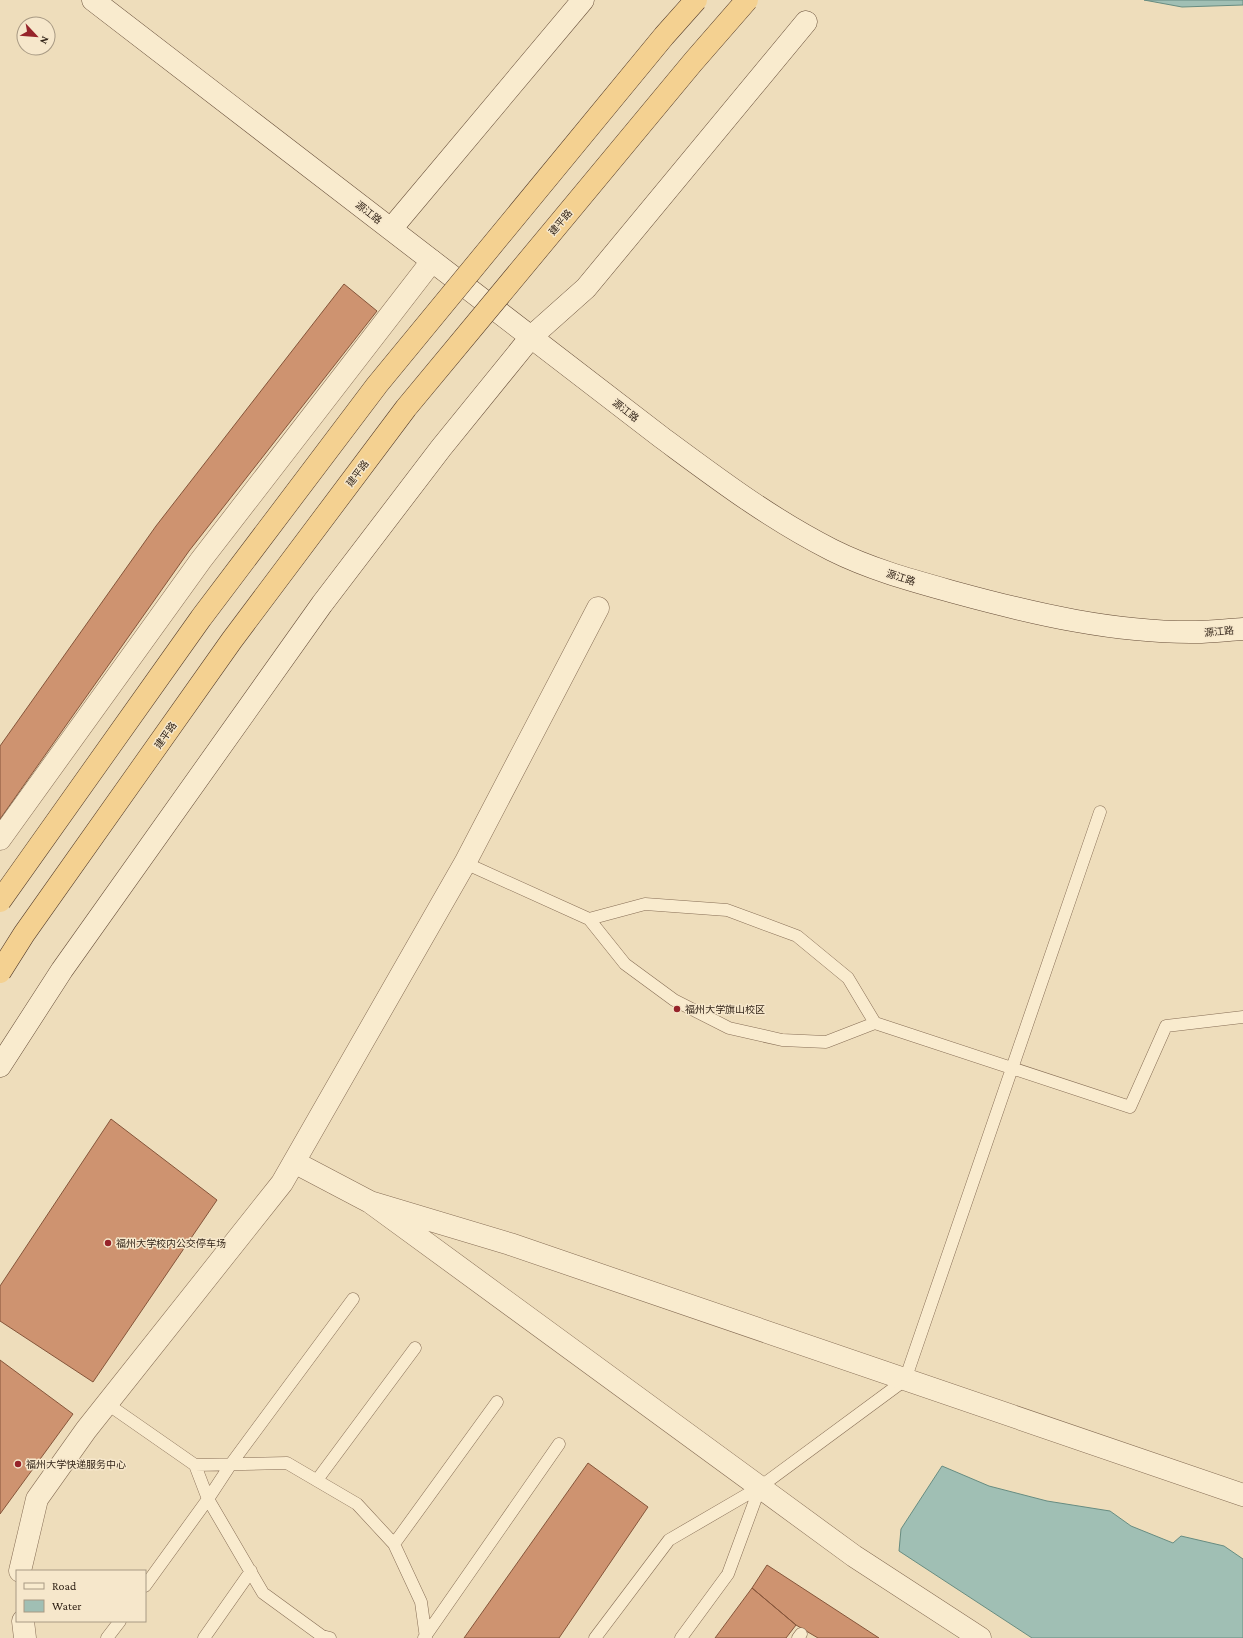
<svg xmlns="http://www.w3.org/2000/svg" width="1243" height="1638" viewBox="0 0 1243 1638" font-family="'Crimson Pro','Noto Sans SC',serif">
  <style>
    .water { fill: #a0bfb4; stroke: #678c81 }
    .building { fill: #ce9370; stroke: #85553a }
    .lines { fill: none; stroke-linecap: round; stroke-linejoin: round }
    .lane-casing { stroke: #866d55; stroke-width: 13 }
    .street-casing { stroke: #866d55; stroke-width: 23 }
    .secondary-casing { stroke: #674e39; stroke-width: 23 }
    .lane { stroke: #f9ebce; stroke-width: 12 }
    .street { stroke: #f9ebce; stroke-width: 22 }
    .secondary { stroke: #f9ebce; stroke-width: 22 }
    .primary-bridge-casing { stroke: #533b2a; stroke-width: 23; stroke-linecap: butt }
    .primary-bridge { stroke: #f4d191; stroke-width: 22 }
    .poi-dot { fill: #96242a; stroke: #f6e7cb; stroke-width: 1.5 }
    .labels { text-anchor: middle; stroke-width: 3; stroke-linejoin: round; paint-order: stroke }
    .street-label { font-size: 10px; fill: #34261a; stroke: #f6e7cb }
    .poi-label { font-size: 10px; fill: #34261a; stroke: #f6e7cb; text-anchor: start }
  </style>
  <rect width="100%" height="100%" fill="#edb"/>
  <path class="water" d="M 1144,0 L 1243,0 L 1243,5 L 1182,7 Z
    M 942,1466 L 989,1486 L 1047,1501 L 1110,1511 L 1131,1526 L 1173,1543 L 1181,1536 L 1224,1546 L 1243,1559 L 1243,1638 L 1032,1638 L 899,1551 L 901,1529 Z"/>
  <path class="building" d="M 344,284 L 377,311 L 189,551 L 0,819 L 0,746 L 156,526 Z
    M 111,1119 L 217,1200 L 93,1382 L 0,1321 L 0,1286 Z
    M 0,1360 L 73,1414 L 0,1514 Z
    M 588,1463 L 648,1507 L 559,1638 L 464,1638 Z
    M 767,1565 L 879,1638 L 818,1638 L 796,1625 L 752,1588 Z
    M 752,1588 L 796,1625 L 786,1638 L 715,1638 Z"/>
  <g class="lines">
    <defs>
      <path id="lane" d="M 465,863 L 589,919 L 645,904 L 727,910 L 797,936 L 848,978 L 875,1023 L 1130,1107 L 1166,1026 L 1243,1017
        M 589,919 L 625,964 L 674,1000 L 729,1028 L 782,1040 L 826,1042 L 875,1023
        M 106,1403 L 195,1465 L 287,1463 L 357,1504 L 394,1544 L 421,1602 L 426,1638
        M 195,1465 L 208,1499 L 263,1593 L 322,1636 L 330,1638
        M 317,1480 L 415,1348
        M 394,1544 L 497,1402
        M 145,1586 L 208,1499 L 231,1464 L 353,1299
        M 107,1638 L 120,1621
        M 204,1638 L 251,1571
        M 424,1638 L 559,1444
        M 595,1638 L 669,1540 L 760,1487 L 905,1380 L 1100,812
        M 681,1638 L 728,1574 L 760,1487
        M 798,1638 L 801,1634"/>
      <path id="street" d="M 0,839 L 201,560 L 432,261
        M 294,1162 L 370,1202 L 854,1556 L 980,1638
        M 370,1202 L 510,1244 L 1243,1495
        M 20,1571 L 37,1499 L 86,1430 L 282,1183 L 465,863 L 598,608
        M 23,1621 L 25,1638"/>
      <path id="secondary" d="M 93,0 L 661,437 C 718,479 769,518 832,550 C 872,570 914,581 957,593 C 1034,614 1116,633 1196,632 C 1211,632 1227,630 1243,629
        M 391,229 L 583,0
        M 0,1066 L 62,970 L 322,604 L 441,448 L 531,337 L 586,288 L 806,22"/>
    </defs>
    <use href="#lane" class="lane-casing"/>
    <use href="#street" class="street-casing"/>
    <use href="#secondary" class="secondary-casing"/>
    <use href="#lane" class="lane"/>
    <use href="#street" class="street"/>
    <use href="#secondary" class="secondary"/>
    <defs>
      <path id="primary-bridge" d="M 0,901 L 201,618 L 377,385 L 664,36 L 696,0
        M 0,972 L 24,934 L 232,640 L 406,408 L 693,62 L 747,0"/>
    </defs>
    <use href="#primary-bridge" class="primary-bridge-casing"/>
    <use href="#primary-bridge" class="primary-bridge"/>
  </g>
  <g class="poi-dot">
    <circle cx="677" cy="1009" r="4"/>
    <circle cx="108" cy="1243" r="4"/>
    <circle cx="18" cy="1464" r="4"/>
  </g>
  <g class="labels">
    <g class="street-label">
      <text transform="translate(369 212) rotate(38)" y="4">源江路</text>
      <text transform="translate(560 222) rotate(-50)" y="4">建平路</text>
      <text transform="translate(626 410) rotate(38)" y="4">源江路</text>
      <text transform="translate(357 473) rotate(-53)" y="4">建平路</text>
      <text transform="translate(901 577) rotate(18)" y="4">源江路</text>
      <text transform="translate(1219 631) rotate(-5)" y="4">源江路</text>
      <text transform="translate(165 735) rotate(-55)" y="4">建平路</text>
    </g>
    <g class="poi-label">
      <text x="685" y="1013">福州大学旗山校区</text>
      <text x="116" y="1247">福州大学校内公交停车场</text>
      <text x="26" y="1468">福州大学快递服务中心</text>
    </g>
  </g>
  <rect x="16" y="1570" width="130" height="52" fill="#f6e7cb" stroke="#a89a84"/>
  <rect x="24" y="1583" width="20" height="6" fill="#f9ebce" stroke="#a89a84"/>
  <text x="52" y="1590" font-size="12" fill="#34261a">Road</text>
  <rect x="24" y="1600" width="20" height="12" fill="#a0bfb4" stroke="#a89a84"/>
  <text x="52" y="1610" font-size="12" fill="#34261a">Water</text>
  <g transform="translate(36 36) rotate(116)"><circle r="19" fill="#f6e7cb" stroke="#a89a84"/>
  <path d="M0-3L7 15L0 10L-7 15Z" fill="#96242a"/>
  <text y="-6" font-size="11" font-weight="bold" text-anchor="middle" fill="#34261a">N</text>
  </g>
</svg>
